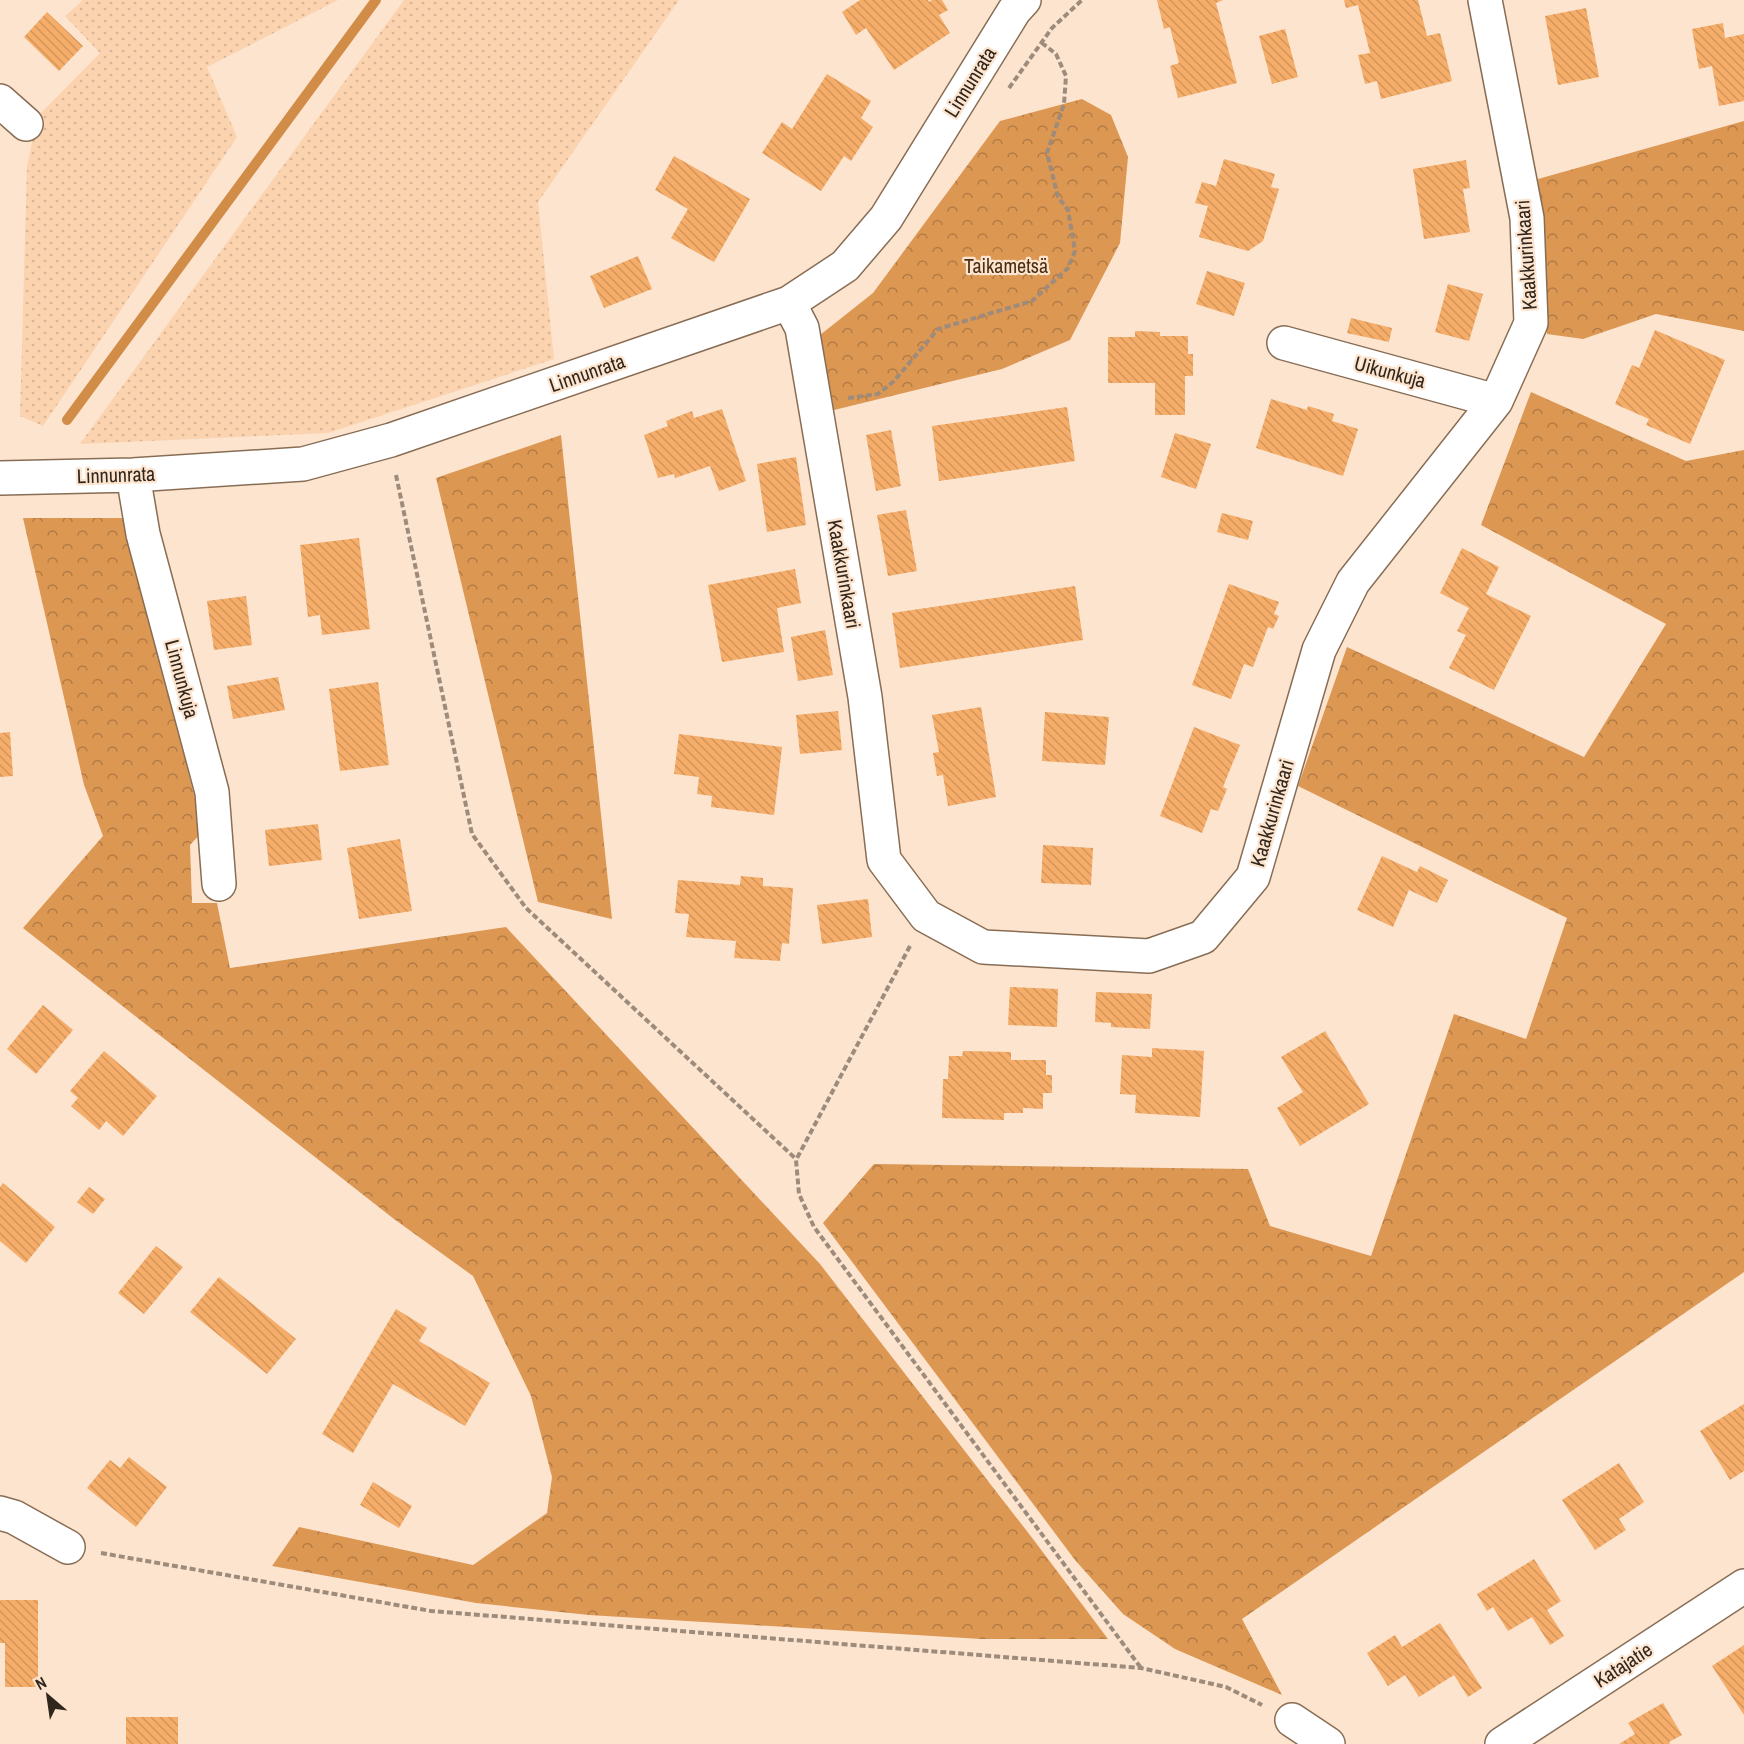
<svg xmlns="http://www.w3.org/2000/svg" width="1744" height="1744" viewBox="0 0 1744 1744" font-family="'Archivo Narrow',sans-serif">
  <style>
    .grass { fill: url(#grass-dots) }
    .forest { fill: url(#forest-crowns) }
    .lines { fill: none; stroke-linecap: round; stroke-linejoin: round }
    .stream { stroke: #d18c48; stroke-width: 10 }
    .building { fill: url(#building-back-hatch) }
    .minor-casing { stroke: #886d55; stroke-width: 36 }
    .path { stroke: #9d8b7b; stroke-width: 4; stroke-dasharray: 6 3; stroke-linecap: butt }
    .minor { stroke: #fff; stroke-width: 33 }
    .labels { text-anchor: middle; stroke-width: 4.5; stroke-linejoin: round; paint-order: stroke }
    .street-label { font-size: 20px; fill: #31261c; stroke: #fde4cf }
    .park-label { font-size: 20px; fill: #4b2e11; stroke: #fde4cf }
  </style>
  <defs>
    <pattern id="grass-dots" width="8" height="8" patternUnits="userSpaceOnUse" patternTransform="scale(1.5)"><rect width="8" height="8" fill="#fcd3af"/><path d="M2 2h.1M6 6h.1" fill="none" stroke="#d8b596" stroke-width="1.8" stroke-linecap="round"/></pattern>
    <pattern id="forest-crowns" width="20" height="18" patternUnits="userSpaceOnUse" patternTransform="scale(1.5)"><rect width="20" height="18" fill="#dc9753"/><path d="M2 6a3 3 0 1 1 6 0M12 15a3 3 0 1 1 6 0" fill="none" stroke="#b37b44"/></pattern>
    <pattern id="building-back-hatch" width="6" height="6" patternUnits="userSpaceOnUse" patternTransform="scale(1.5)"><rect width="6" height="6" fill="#f5ad69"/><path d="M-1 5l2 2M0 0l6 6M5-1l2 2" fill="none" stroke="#d2955a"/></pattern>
  </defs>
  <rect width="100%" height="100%" fill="#fde4cf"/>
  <path class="grass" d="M 83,0 L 338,0 L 207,67 L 237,137 L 43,426 L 20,416 L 27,166 L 38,116 L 100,53 L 65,16 Z
    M 404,0 L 679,0 L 538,202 L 554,359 L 328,433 L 80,444 Z"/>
  <path class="forest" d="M 1082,99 L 1111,115 L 1128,157 L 1120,243 L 1070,340 L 1002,369 L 834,410 L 820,335 L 873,293 L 1000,121 Z
    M 1744,121 L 1744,331 L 1656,314 L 1583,339 L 1547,334 L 1547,307 L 1538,179 Z
    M 1531,392 L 1686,461 L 1744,450 L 1744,1272 L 1242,1619 L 1282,1695 L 1175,1649 L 1123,1614 L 1075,1560 L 823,1223 L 874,1164 L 1248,1169 L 1270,1226 L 1371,1256 L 1454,1014 L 1526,1039 L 1567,918 L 1298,786 L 1347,647 L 1584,757 L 1666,624 L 1481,525 Z
    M 561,435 L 612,919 L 538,902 L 436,478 Z
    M 23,518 L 125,518 L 203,831 L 190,845 L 192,903 L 217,903 L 230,968 L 506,927 L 820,1264 L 1033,1539 L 1108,1639 L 981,1639 L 589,1615 L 476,1603 L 272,1566 L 299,1527 L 473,1565 L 547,1513 L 552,1477 L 531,1396 L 473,1276 L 394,1219 L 23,928 L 103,836 L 84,785 Z"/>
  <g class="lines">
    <path class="stream" d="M 67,420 L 376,0"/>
  </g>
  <path class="building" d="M 860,0 L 928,0 L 929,2 L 932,0 L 942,0 L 948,10 L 939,15 L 950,33 L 894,70 L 866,28 L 856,35 L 842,12 Z
    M 1157,0 L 1223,0 L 1216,3 L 1237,83 L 1178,98 L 1170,66 L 1179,63 L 1170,27 L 1164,29 Z
    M 1344,0 L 1418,0 L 1427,36 L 1440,33 L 1452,81 L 1381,99 L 1377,81 L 1365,84 L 1358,55 L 1370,53 L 1358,5 L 1346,8 Z
    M 1586,8 L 1599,77 L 1558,85 L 1545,16 Z
    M 47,12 L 83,46 L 59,71 L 24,37 Z
    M 1723,23 L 1725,38 L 1744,34 L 1744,101 L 1719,106 L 1712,66 L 1699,69 L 1692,29 Z
    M 1285,29 L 1298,77 L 1272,84 L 1259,36 Z
    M 827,74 L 871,101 L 861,118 L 873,127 L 851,161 L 844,156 L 821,191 L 762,153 L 782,122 L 792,129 Z
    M 674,156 L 750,199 L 714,262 L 671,238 L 688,209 L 655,190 Z
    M 1224,159 L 1275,174 L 1271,187 L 1279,189 L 1263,241 L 1248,251 L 1199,237 L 1208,206 L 1195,203 L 1202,182 L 1216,186 Z
    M 1466,160 L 1470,188 L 1463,189 L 1470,232 L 1424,239 L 1413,169 Z
    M 638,256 L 652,289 L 604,308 L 590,276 Z
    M 1207,271 L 1245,283 L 1234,316 L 1196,304 Z
    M 1448,284 L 1483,294 L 1469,341 L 1435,332 Z
    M 1351,318 L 1392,328 L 1389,342 L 1347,333 Z
    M 1655,330 L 1725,360 L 1690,444 L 1646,425 L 1649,419 L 1615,404 L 1632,365 L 1639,368 Z
    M 1135,331 L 1160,332 L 1160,336 L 1188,336 L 1188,354 L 1193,354 L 1193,376 L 1185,376 L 1185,415 L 1155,415 L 1155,383 L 1108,383 L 1108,337 L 1135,337 Z
    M 1271,399 L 1307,410 L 1308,406 L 1334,414 L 1332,421 L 1358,429 L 1343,476 L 1256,448 Z
    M 1067,407 L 1075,461 L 939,481 L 932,426 Z
    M 722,409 L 746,481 L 719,491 L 710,466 L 675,478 L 674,474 L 658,478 L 644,435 L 668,426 L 666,421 L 692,411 L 694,418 Z
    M 891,430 L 901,486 L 876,491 L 866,435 Z
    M 1175,433 L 1211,444 L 1196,489 L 1161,477 Z
    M 796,457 L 806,525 L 767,532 L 757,464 Z
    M 906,510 L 917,571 L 888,576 L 877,515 Z
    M 1222,513 L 1253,521 L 1248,540 L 1217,532 Z
    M 359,538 L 370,629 L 322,635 L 320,615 L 308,617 L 300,545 Z
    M 1462,548 L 1499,567 L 1486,594 L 1531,616 L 1494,690 L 1449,668 L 1466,635 L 1457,631 L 1469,608 L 1440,593 Z
    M 795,569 L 801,603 L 777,608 L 784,652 L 722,662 L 708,585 Z
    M 1229,584 L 1279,602 L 1274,614 L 1279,616 L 1273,629 L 1268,627 L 1253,667 L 1244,664 L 1231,699 L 1192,685 Z
    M 1075,586 L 1083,640 L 900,668 L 892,613 Z
    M 246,596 L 252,645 L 214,650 L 207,601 Z
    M 825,630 L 833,675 L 798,681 L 791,637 Z
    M 278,677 L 285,710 L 233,719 L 227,686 Z
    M 378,682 L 389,765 L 340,771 L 329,689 Z
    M 981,707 L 996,797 L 948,806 L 943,775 L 937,776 L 933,753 L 939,752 L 932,715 Z
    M 838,711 L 842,750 L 800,754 L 796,715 Z
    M 1045,712 L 1109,717 L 1105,765 L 1042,761 Z
    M 1194,727 L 1240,745 L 1223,787 L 1227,789 L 1218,811 L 1211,809 L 1202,833 L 1160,816 Z
    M 10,732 L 13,776 L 0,777 L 0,733 Z
    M 679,734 L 782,747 L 774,815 L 711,807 L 712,796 L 697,794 L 699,777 L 674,774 Z
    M 318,824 L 322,860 L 269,866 L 265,830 Z
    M 400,839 L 412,911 L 359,919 L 347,848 Z
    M 1043,845 L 1093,848 L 1091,885 L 1041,883 Z
    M 1382,856 L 1417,872 L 1420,866 L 1448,880 L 1437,903 L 1409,890 L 1393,927 L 1357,910 Z
    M 741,876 L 763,878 L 763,886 L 793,888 L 789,944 L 782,943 L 780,961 L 734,958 L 736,941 L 686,937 L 689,914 L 675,913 L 678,880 L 740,885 Z
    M 868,899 L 872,937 L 822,944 L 817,905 Z
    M 1010,987 L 1058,989 L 1057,1027 L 1008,1025 Z
    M 1096,992 L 1152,994 L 1150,1029 L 1111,1027 L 1111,1023 L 1095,1022 Z
    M 43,1005 L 73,1030 L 36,1074 L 7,1049 Z
    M 1325,1031 L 1369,1104 L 1300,1146 L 1277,1108 L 1303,1092 L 1281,1057 Z
    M 1152,1048 L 1204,1051 L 1200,1117 L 1135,1113 L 1136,1095 L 1120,1094 L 1122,1055 L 1152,1057 Z
    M 104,1051 L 157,1096 L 123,1136 L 106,1121 L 99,1130 L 71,1106 L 78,1098 L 70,1091 Z
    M 963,1051 L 1011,1052 L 1011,1060 L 1046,1060 L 1046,1075 L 1052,1075 L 1052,1093 L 1043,1093 L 1043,1109 L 1023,1108 L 1023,1113 L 1004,1113 L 1004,1120 L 942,1118 L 943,1079 L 948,1079 L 949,1056 L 962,1056 Z
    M 3,1183 L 55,1227 L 26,1263 L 0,1241 L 0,1187 Z
    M 89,1187 L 105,1199 L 93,1214 L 77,1202 Z
    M 156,1246 L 183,1267 L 144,1314 L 118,1293 Z
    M 219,1277 L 296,1339 L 267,1374 L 190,1312 Z
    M 396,1309 L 427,1328 L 419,1341 L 490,1383 L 465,1426 L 393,1384 L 353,1453 L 322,1434 Z
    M 1744,1404 L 1744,1471 L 1730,1480 L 1700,1431 Z
    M 129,1457 L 167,1487 L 136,1527 L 87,1488 L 110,1460 L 120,1468 Z
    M 1619,1463 L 1644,1502 L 1619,1519 L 1626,1530 L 1595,1550 L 1562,1500 Z
    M 373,1482 L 412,1506 L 399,1528 L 360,1505 Z
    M 1534,1559 L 1561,1601 L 1547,1610 L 1564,1636 L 1550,1645 L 1532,1617 L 1508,1631 L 1493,1607 L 1487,1611 L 1477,1594 Z
    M 0,1600 L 38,1600 L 38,1687 L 5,1687 L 5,1643 L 0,1643 Z
    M 1440,1623 L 1482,1688 L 1468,1697 L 1454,1675 L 1419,1697 L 1405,1675 L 1388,1686 L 1367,1653 L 1395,1635 L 1402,1647 Z
    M 1744,1645 L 1744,1715 L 1712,1666 Z
    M 1663,1703 L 1682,1735 L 1669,1742 L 1670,1744 L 1619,1744 L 1635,1734 L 1628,1723 Z
    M 126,1717 L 178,1717 L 178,1744 L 126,1744 Z"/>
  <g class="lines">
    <defs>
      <path id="minor" d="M 0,101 L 26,124
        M 789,303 L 802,328 L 865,697 L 884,860 L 926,916 L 983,947 L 1149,956 L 1203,937 L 1253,877 L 1319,650 L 1353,582 L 1496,401 L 1531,323 L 1527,218 L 1485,0
        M 1284,343 L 1496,401
        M 133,475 L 143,534 L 212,792 L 219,884
        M 0,478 L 133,475 L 303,464 L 391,440 L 789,303 L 845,266 L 886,218 L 1014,11 L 1024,0
        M 0,1513 L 14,1517 L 68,1547
        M 1292,1720 L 1328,1744
        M 1502,1744 L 1744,1586"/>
    </defs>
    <use href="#minor" class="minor-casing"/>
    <path class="path" d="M 1009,88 L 1052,28 L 1082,0
      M 848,398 L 878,394 L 894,381 L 938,329 L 1032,301 L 1068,268 L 1075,251 L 1068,210 L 1058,197 L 1047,153 L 1064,104 L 1066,76 L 1056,54 L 1042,43
      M 396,475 L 472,834 L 526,908 L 796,1159
      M 910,946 L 796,1160 L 799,1194 L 814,1227 L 1141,1668
      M 101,1553 L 431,1611 L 1141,1668 L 1226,1687 L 1262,1705"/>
    <use href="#minor" class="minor"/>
  </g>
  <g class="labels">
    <g class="street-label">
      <text transform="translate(970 82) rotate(-58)" y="7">Linnunrata</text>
      <text transform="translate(1526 255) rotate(-94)" y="7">Kaakkurinkaari</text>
      <text transform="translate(1390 372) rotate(15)" y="7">Uikunkuja</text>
      <text transform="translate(587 373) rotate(-19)" y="7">Linnunrata</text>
      <text transform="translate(116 475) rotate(-2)" y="7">Linnunrata</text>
      <text transform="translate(844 574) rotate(80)" y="7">Kaakkurinkaari</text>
      <text transform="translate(182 679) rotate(75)" y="7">Linnunkuja</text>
      <text transform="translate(1272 813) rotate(-74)" y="7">Kaakkurinkaari</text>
      <text transform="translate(1623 1665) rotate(-33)" y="7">Katajatie</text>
    </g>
    <g class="park-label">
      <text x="1006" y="273">Taikametsä</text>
    </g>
  </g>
  <g transform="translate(48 1696) rotate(331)" stroke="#fde4cf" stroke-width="4.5" paint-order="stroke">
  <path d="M0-4.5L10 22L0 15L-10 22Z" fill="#31261c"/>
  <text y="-9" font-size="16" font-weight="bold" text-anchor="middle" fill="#31261c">N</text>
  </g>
</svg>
